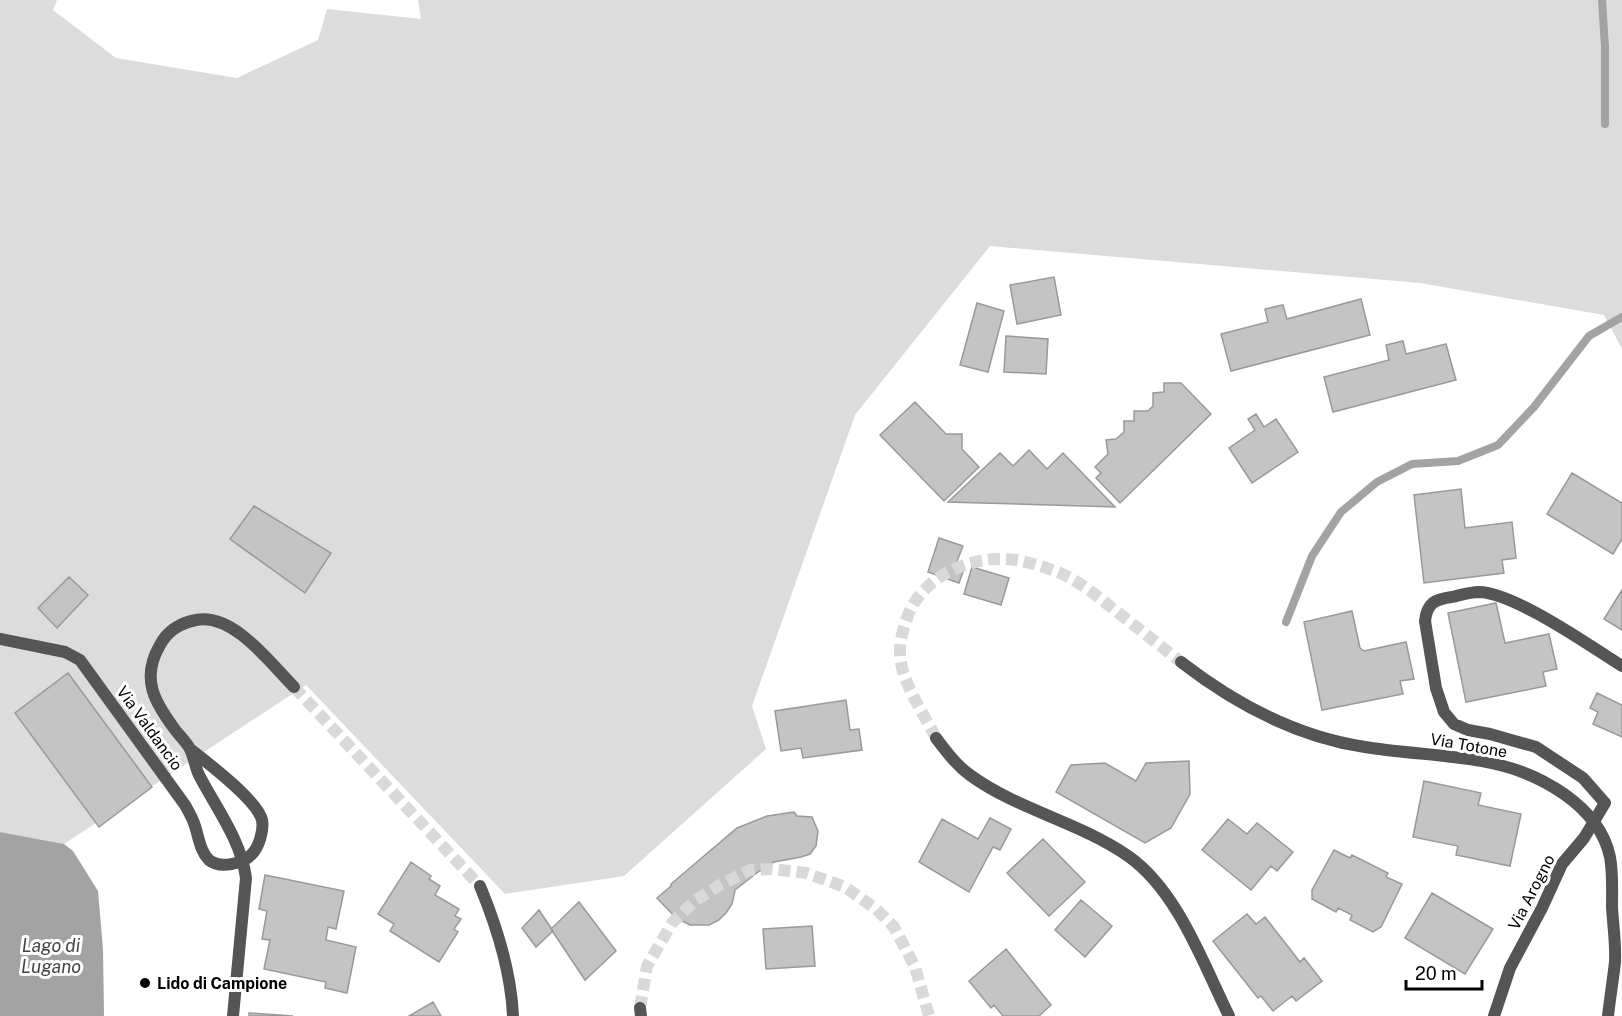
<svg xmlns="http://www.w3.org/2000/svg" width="1622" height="1016" viewBox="0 0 1622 1016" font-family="'Public Sans',sans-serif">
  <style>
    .green { fill: #dcdcdc }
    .water { fill: #a3a3a3 }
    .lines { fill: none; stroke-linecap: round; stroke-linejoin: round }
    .stream { stroke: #a3a3a3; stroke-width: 8 }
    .building { fill: #c4c4c4; stroke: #999; stroke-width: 1.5 }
    .minor-tunnel { stroke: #d9d9d9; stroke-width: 12; stroke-dasharray: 12 6; stroke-linecap: butt }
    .minor { stroke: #555; stroke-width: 12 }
    .poi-dot { fill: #000; stroke: #fff; stroke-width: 2 }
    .labels { text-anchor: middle; stroke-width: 6; stroke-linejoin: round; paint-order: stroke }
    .street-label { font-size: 16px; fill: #000; stroke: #fff }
    .poi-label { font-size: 16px; font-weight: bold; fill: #000; stroke: #fff; text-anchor: start }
    .water-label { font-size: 18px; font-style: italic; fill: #444; stroke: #fff }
  </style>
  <rect width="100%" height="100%" fill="#fff"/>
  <path class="green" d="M 0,0 L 57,0 L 53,10 L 116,58 L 237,78 L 318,40 L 327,9 L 421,19 L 418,0 L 1622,0 L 1622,349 L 1604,315 L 1420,283 L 990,246 L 855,415 L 752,706 L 766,749 L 624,876 L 505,894 L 306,685 L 64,844 L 0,832 Z"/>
  <path class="water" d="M 0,832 L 64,844 L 73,851 L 98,891 L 103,949 L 104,1016 L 0,1016 Z"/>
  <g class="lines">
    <path class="stream" d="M 1602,0 L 1605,47 L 1605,124
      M 1286,622 L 1312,556 L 1341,512 L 1377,482 L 1412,464 L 1458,461 L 1498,445 L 1534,407 L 1589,336 L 1622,317"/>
  </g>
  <path class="building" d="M 1054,277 L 1061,315 L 1017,324 L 1010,285 Z
    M 1361,299 L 1370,335 L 1231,371 L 1221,334 L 1268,322 L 1265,309 L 1283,305 L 1287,319 Z
    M 977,303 L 1004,311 L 988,372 L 960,365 Z
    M 1006,336 L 1048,339 L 1046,374 L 1004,372 Z
    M 1403,341 L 1406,354 L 1446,344 L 1456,380 L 1333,412 L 1324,377 L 1389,360 L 1386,345 Z
    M 1164,383 L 1181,383 L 1211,414 L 1120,503 L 1096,478 L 1101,473 L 1095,467 L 1108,454 L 1106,440 L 1116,439 L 1124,432 L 1124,421 L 1134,421 L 1134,411 L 1148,411 L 1153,406 L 1153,393 L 1164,392 Z
    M 915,402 L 946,434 L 962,434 L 962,449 L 979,467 L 944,501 L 880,435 Z
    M 1256,414 L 1264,427 L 1276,419 L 1298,452 L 1252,483 L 1229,448 L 1255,430 L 1248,419 Z
    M 1029,450 L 1047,469 L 1063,453 L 1115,507 L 948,502 L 1000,453 L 1013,466 Z
    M 1572,473 L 1622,503 L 1622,539 L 1613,554 L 1547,514 Z
    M 1461,489 L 1465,528 L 1512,522 L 1516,558 L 1502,560 L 1504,573 L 1424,583 L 1414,495 Z
    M 254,506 L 331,553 L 305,593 L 230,539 Z
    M 939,538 L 963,546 L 955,566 L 964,569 L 959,583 L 928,572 Z
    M 972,567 L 1009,578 L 1001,605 L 964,594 Z
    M 69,577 L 88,595 L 57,628 L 38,608 Z
    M 1622,590 L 1622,630 L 1604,619 Z
    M 1496,603 L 1505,643 L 1549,634 L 1557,669 L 1543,672 L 1546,686 L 1466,702 L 1448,613 Z
    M 1352,611 L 1360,648 L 1364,651 L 1406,642 L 1414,679 L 1400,681 L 1403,694 L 1322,710 L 1304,622 Z
    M 68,673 L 152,787 L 99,827 L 15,713 Z
    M 1597,693 L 1622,705 L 1622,737 L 1593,724 L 1598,712 L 1590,708 Z
    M 846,700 L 850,730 L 859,729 L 862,750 L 803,758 L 801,748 L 781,751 L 775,711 Z
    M 1189,761 L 1190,794 L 1171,828 L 1145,843 L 1056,792 L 1071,765 L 1105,763 L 1136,781 L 1146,763 Z
    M 1424,781 L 1481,793 L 1478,805 L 1521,814 L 1510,866 L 1456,855 L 1458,846 L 1413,837 Z
    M 794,812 L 797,816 L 812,817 L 818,831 L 816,846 L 810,854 L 801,857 L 774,862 L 758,872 L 735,890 L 732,904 L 726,913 L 719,920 L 709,925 L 690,925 L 676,918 L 657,898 L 671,886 L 671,884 L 737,828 L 767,816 Z
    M 990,818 L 1011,829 L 1000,850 L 993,847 L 969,892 L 919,862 L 942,819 L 978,839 Z
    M 1228,819 L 1247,834 L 1257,823 L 1293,852 L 1277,871 L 1271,866 L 1251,890 L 1202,850 Z
    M 1043,839 L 1085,882 L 1049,916 L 1007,873 Z
    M 1334,850 L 1350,858 L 1352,855 L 1388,873 L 1386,877 L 1402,884 L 1381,927 L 1373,932 L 1350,920 L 1352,915 L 1338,908 L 1336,912 L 1312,899 L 1312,890 Z
    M 411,862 L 431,876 L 429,879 L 440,886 L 435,895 L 459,909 L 455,916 L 461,919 L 454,929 L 458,932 L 439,962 L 390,931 L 394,924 L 378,914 Z
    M 265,875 L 344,891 L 336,929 L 328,927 L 326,940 L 356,947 L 347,993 L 325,988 L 326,982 L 264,969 L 270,940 L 262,939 L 267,911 L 259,909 Z
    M 1432,893 L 1493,929 L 1465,974 L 1405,938 Z
    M 1081,900 L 1112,926 L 1085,957 L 1055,930 Z
    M 579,902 L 616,951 L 585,980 L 551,929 Z
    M 539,910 L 553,931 L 536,947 L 522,928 Z
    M 1247,914 L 1256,924 L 1265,917 L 1300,962 L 1304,958 L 1322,981 L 1296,1001 L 1292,996 L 1273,1011 L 1261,996 L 1258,998 L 1213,941 Z
    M 812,926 L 815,966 L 766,969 L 763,929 Z
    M 1006,949 L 1051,1005 L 1039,1016 L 1003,1016 L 994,1005 L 991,1008 L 969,981 Z
    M 433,1002 L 441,1016 L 409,1016 Z
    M 249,1013 L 293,1016 L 249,1016 Z"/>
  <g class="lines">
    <path class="minor-tunnel" d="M 294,687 L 480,886
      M 936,738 C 924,714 906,689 901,663 C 898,648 902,632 907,618 C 920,579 966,557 1006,559 C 1022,560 1039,565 1055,571 C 1077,579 1097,596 1116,611 C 1138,628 1159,645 1181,662
      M 640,1008 L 647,966 L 672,923 L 696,900 L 720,885 L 750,870 L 772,869 L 806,873 L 845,887 L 876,909 L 894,927 L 915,967 L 929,1016"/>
    <path class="minor" d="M 0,639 L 65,652 L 80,660 L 185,805 C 189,812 193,819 195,826 C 199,838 200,851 209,860 C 220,869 243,864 252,854 C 259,847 264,830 262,820 C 257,800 208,763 190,749
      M 1181,662 C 1234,703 1297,737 1365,747 C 1407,754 1450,754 1491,763 C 1539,773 1599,805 1610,857 C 1613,873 1612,891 1612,907 C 1613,925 1616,944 1615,962 C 1613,980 1610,998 1608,1016
      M 936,738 C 946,751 956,765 970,775 C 1018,810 1079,822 1128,856 C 1177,890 1203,963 1229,1016
      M 480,886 C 497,927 511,972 513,1016
      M 640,1008 L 641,1016
      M 233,1016 L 246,878 C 241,840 216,808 199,775 C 195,767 194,757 190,749 C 187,743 181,737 176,731 C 155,703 140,679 160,645 C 168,630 180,623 196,620 C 234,613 270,663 294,687
      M 1494,1016 L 1510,968 L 1542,908 L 1562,864 L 1584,838 L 1605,803 L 1583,778 L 1536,747 L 1490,734 L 1468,730 L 1454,724 L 1444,712 L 1436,688 L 1425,621 C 1427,603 1435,599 1452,597 C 1461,595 1470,592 1479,592 C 1515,593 1590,646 1622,666"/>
  </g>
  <circle class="poi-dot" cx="145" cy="983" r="6"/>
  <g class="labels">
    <g class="street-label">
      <text transform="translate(150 728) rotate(54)" y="6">Via Valdancio</text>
      <text transform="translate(1469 745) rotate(10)" y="6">Via Totone</text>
      <text transform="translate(1531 892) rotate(-63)" y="6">Via Arogno</text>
    </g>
    <g class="poi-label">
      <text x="157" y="989">Lido di Campione</text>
    </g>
    <g class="water-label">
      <text x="51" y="952">Lago di<tspan x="51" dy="21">Lugano</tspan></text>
    </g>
  </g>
  <path d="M1406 980v9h76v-9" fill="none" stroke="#000000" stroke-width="3"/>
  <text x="1415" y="980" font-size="18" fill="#000000" stroke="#ffffff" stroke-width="4.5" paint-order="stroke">20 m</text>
</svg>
